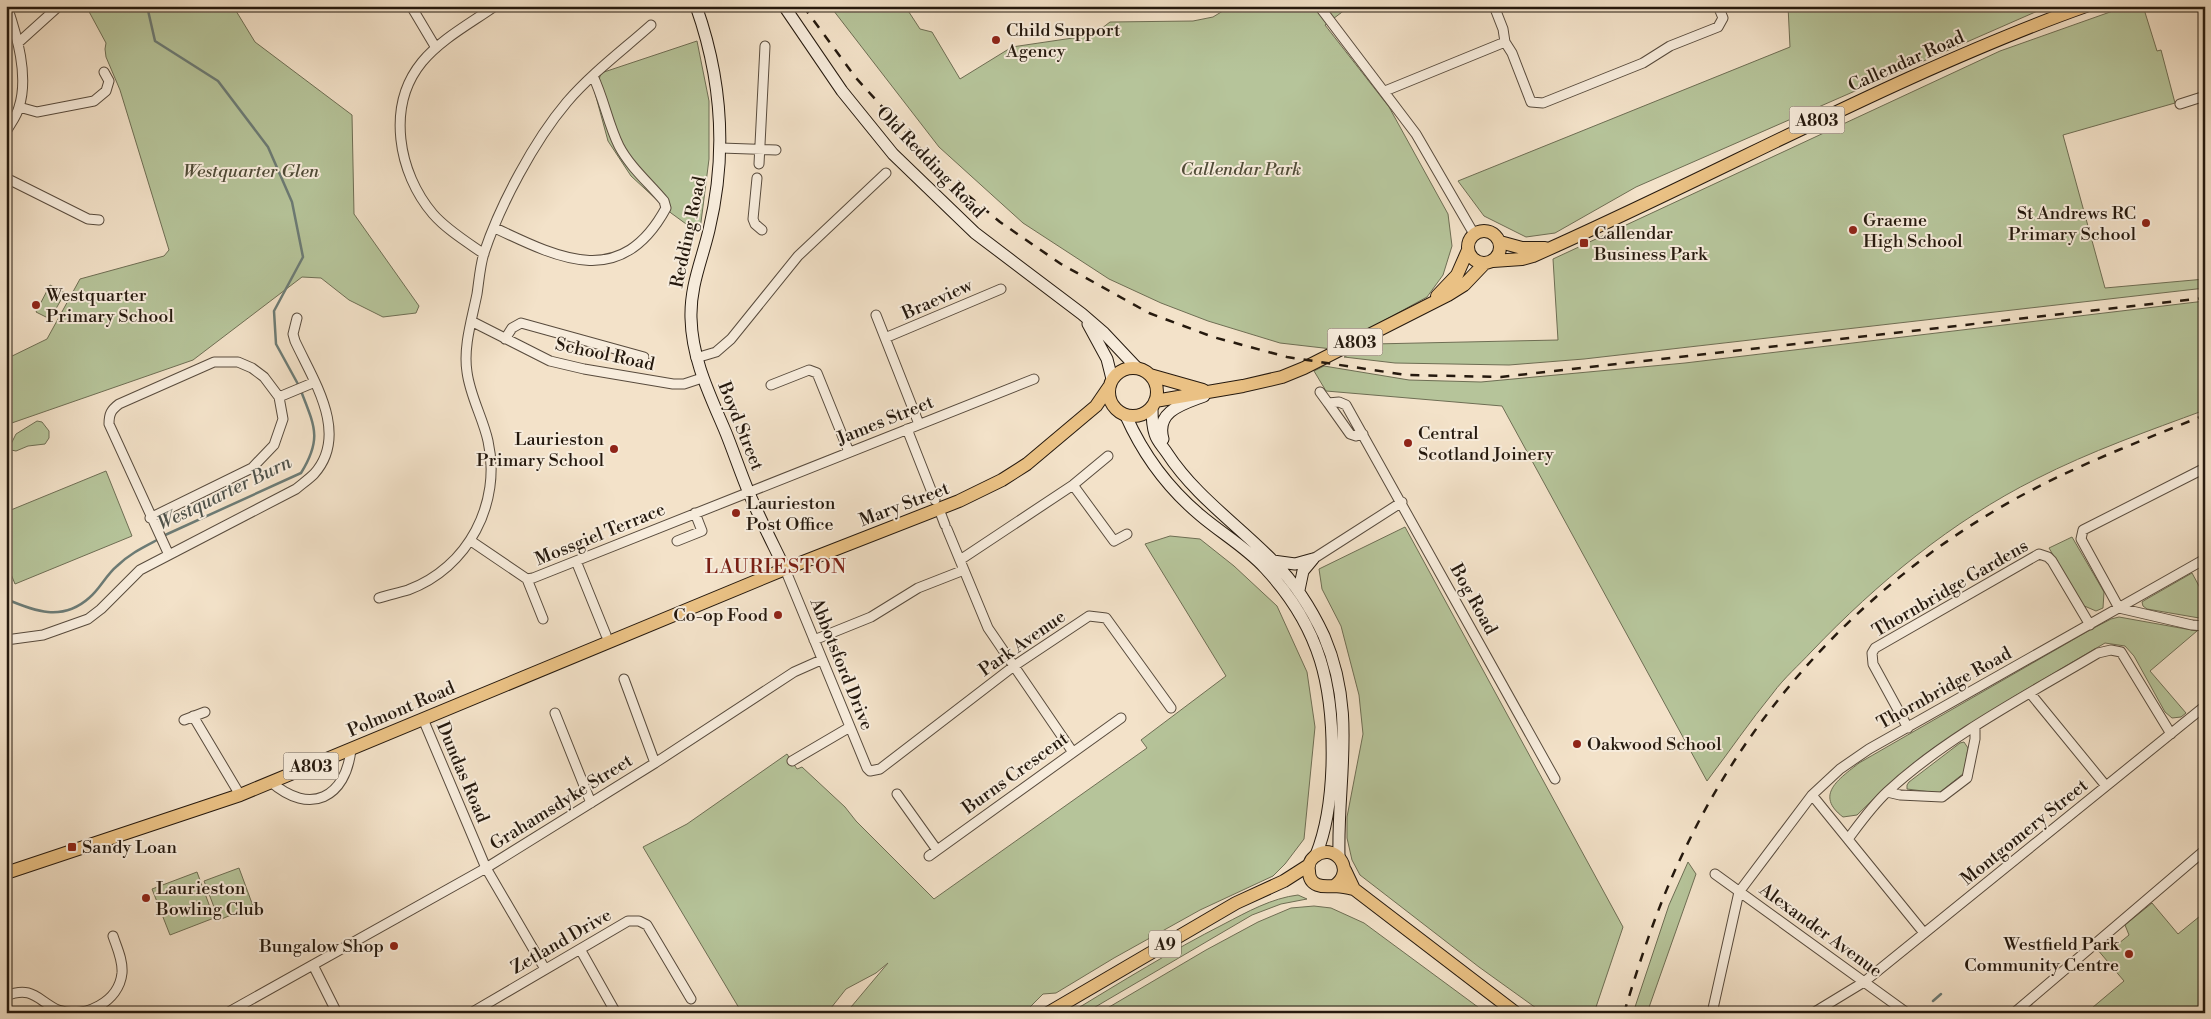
<svg xmlns="http://www.w3.org/2000/svg" width="2211" height="1019" viewBox="0 0 2211 1019" font-family="'Libre Bodoni',serif">
  <style>
    .green { fill: #b6c49a; stroke: #6e6e54 }
    .lines { fill: none; stroke-linecap: round; stroke-linejoin: round }
    .stream { stroke: #6c7b75; stroke-width: 2.5 }
    .street-casing { stroke: #584b3d; stroke-width: 11 }
    .secondary-casing { stroke: #25190e; stroke-width: 13 }
    .primary-casing { stroke: #25190e; stroke-width: 14 }
    .street { stroke: #f7ecdc; stroke-width: 9 }
    .secondary { stroke: #f7ecdc; stroke-width: 11 }
    .primary { stroke: #eac184; stroke-width: 12 }
    .rail { stroke: #25190e; stroke-width: 2.5; stroke-dasharray: 9 9; stroke-linecap: butt }
    .poi-dot { fill: #8f2418; stroke: #f7ecdc; stroke-width: 2 }
    .labels { text-anchor: middle; stroke-width: 4; stroke-linejoin: round; paint-order: stroke }
    .shield { fill: #f7ecdc; stroke: #64584c; stroke-width: 1 }
    .shield-label { font-size: 16px; font-weight: bold; fill: #25190e }
    .poi-label { font-size: 18px; fill: #25190e; stroke: #f7ecdc; text-anchor: start }
    .street-label { font-size: 18px; fill: #25190e; stroke: #f7ecdc }
    .park-label { font-size: 18px; font-style: italic; fill: #504c38; stroke: #f7ecdc }
    .water-label { font-size: 19px; font-style: italic; fill: #4e524a; stroke: #f7ecdc }
    .quarter-label { font-size: 20px; letter-spacing: 1px; fill: #7a1f14; stroke: #f7ecdc }
  </style>
  <rect width="100%" height="100%" fill="#f3e2c9"/>
  <filter id="stains"><feTurbulence type="fractalNoise" baseFrequency=".004" numOctaves="4"/><feColorMatrix values="0 0 0 0 .2 0 0 0 0 .09 0 0 0 0 .02 0 0 0 .5 -.17"/></filter>
  <radialGradient id="worn" r=".72"><stop offset=".6" stop-color="#630" stop-opacity="0"/><stop offset="1" stop-color="#630" stop-opacity=".3"/></radialGradient>
  <path class="green" d="M 86,6 L 233,6 L 255,42 L 352,115 L 354,214 L 419,306 L 416,313 L 383,317 L 349,300 L 321,278 L 302,277 L 193,360 L 6,425 L 6,359 L 47,339 L 80,279 L 164,256 L 169,250 L 120,90 L 106,57 L 105,49 L 106,43 Z
    M 830,6 L 905,6 L 920,29 L 932,32 L 960,79 L 1012,47 L 1093,35 L 1110,22 L 1193,21 L 1213,17 L 1231,6 L 1350,6 L 1325,25 L 1389,107 L 1448,214 L 1452,246 L 1443,275 L 1427,297 L 1332,349 L 1280,343 L 1208,321 L 1161,303 L 1109,279 L 1023,223 L 939,147 Z
    M 1788,6 L 2049,6 L 1636,187 L 1555,233 L 1526,237 L 1484,216 L 1458,181 L 1790,47 Z
    M 2127,6 L 2143,6 L 2157,51 L 2161,50 L 2175,103 L 2063,135 L 2105,288 L 2205,279 L 2205,288 L 1584,359 L 1509,365 L 1395,363 L 1344,357 L 1373,344 L 1558,340 L 1553,259 L 2000,51 Z
    M 697,41 L 709,101 L 709,159 L 700,230 L 693,229 L 671,213 L 631,176 L 608,141 L 595,93 L 601,73 Z
    M 50,285 L 65,293 L 50,319 L 36,312 Z
    M 2205,301 L 2205,410 C 2148,431 2091,451 2036,479 C 1952,521 1877,583 1812,651 C 1799,665 1784,678 1773,693 C 1750,721 1729,752 1707,781 L 1502,406 L 1326,391 L 1314,371 L 1324,366 L 1409,380 L 1481,382 L 1685,363 Z
    M 37,421 L 42,422 L 49,431 L 49,438 L 45,444 L 28,446 L 16,451 L 11,450 L 10,446 L 16,434 Z
    M 106,471 L 132,536 L 15,584 L 6,562 L 6,512 Z
    M 1405,527 L 1623,927 L 1594,1013 L 1543,1013 L 1479,967 L 1360,875 L 1352,860 L 1347,838 L 1347,817 L 1363,734 L 1359,695 L 1341,626 L 1322,589 L 1319,569 Z
    M 1170,536 L 1200,539 L 1234,566 L 1277,606 L 1307,672 L 1315,727 L 1304,839 L 1285,864 L 1273,876 L 1200,910 L 1114,958 L 1056,993 L 1043,994 L 1024,1013 L 846,1013 L 888,963 L 876,973 L 846,989 L 827,1013 L 742,1013 L 643,847 L 687,824 L 787,754 L 797,769 L 802,767 L 845,807 L 856,821 L 934,899 L 1147,748 L 1141,740 L 1226,676 L 1145,544 Z
    M 2072,537 L 2104,592 L 2103,608 L 2096,611 L 2082,605 L 2049,548 Z
    M 2192,573 L 2205,597 L 2205,619 L 2147,609 L 2143,606 L 2142,602 L 2145,600 Z
    M 2119,617 L 2197,631 L 2150,671 L 2186,713 L 2181,717 L 2172,718 L 2165,712 L 2134,656 L 2125,646 L 2105,643 L 2015,696 L 1932,749 L 1888,785 L 1857,815 L 1843,817 C 1814,795 1839,779 1859,763 L 2090,630 L 2111,619 Z
    M 1964,742 L 1968,748 L 1964,773 L 1939,793 L 1907,789 L 1907,785 L 1909,782 L 1960,743 Z
    M 1688,862 L 1696,874 L 1647,1013 L 1633,1013 L 1669,905 Z
    M 239,868 L 253,906 L 219,920 L 204,881 Z
    M 197,872 L 214,918 L 170,935 L 152,889 Z
    M 1298,895 L 1307,899 L 1281,904 L 1252,915 L 1085,1013 L 1070,1013 C 1121,982 1171,951 1224,924 C 1247,912 1272,898 1298,895 Z
    M 2152,903 L 2178,934 L 2205,912 L 2205,1013 L 2086,1013 L 2124,981 L 2097,949 L 2104,943 L 2113,948 L 2129,935 L 2125,925 Z
    M 1314,906 L 1331,908 L 1364,923 L 1486,1013 L 1099,1013 L 1206,950 L 1258,922 L 1291,908 Z"/>
  <g class="lines">
    <path class="stream" d="M 147,6 L 155,41 L 218,81 L 268,147 L 292,202 L 303,257 L 274,311 L 276,344 L 299,386
      M 163,536 L 301,473 C 322,439 315,427 301,391
      M 6,599 C 34,611 62,622 89,598 C 100,589 106,575 117,566 C 129,554 144,547 159,539
      M 1933,1001 L 1941,994"/>
    <defs>
      <path id="street" d="M 411,6 L 436,48
        M 1319,6 L 1416,134 L 1474,234
        M 1494,6 L 1503,29 L 1505,42 L 1512,53 L 1531,102 L 1543,103 L 1643,63 L 1670,46 L 1718,27 L 1723,18 L 1718,6
        M 18,43 L 59,6
        M 1385,91 L 1505,42
        M 2180,104 L 2205,96
        M 19,107 L 37,112 L 94,101 L 106,91 L 109,81 L 104,72
        M 6,132 C 10,124 17,116 19,107 C 29,76 17,36 7,6
        M 721,148 L 776,150
        M 759,164 L 765,46
        M 6,178 L 88,219 L 99,220
        M 757,178 L 753,219 L 755,224 L 762,230
        M 495,228 C 562,260 622,289 666,208 L 664,201 C 649,183 630,167 619,146 C 608,124 604,99 593,76
        M 484,254 C 467,242 447,230 433,214 C 398,173 386,106 422,62 C 441,39 471,23 495,6
        M 876,315 L 919,424
        M 471,321 L 550,361 L 584,369 L 673,384 L 684,384 L 702,378
        M 885,338 L 1001,289
        M 505,339 L 512,328 L 521,323 L 644,357
        M 696,358 L 716,352 L 731,339 L 798,256 L 886,173
        M 771,385 L 809,370 L 817,373 L 849,452
        M 1320,392 L 1328,403 L 1339,402 L 1346,405 L 1555,779
        M 279,397 L 315,382
        M 1328,403 L 1350,434 L 1356,436 L 1363,434
        M 907,429 L 935,500
        M 2205,468 L 2083,530 L 2081,539 L 2119,608 L 2192,625 L 2205,626
        M 1073,485 L 1114,541 L 1127,534
        M 939,509 L 945,525
        M 150,518 L 252,468 L 274,445 L 283,419 L 279,397 L 264,377 L 252,368 L 238,362 L 214,362 L 119,404 C 111,410 109,414 109,424 L 169,555
        M 947,529 L 988,628 L 1072,751
        M 471,541 L 527,579 L 533,578 L 1034,379
        M 677,541 L 702,531 L 695,513
        M 1313,559 L 1402,502
        M 960,560 L 1073,485 L 1108,456
        M 576,561 L 606,635
        M 785,569 L 867,768 L 870,771 L 880,769 L 1014,666 L 1089,616 L 1106,618 L 1171,708
        M 527,579 L 543,619
        M 379,598 C 388,595 398,593 408,590 C 468,568 502,503 488,441 C 483,418 470,396 467,372 C 463,347 472,319 477,294 C 479,281 480,266 484,253 C 500,205 534,141 567,102 C 592,73 623,50 651,25
        M 6,640 L 43,635 L 88,619 L 101,609 L 140,570 L 296,489 C 302,484 309,479 314,474 C 350,434 313,380 295,341 L 293,334 L 297,318
        M 814,640 L 871,617 L 918,588 L 964,570
        M 624,679 L 655,763
        M 2030,693 L 2106,786
        M 555,713 L 591,803
        M 193,716 L 240,795
        M 423,719 L 486,868 L 545,969
        M 184,720 L 205,712
        M 1908,728 L 1873,664 L 1872,653 L 1875,648 L 2039,554 L 2048,557 L 2052,561 L 2090,625
        M 792,761 L 850,727
        M 271,782 C 310,816 346,798 351,749
        M 1887,792 L 1900,795 L 1942,797 L 1967,778 L 1975,739 L 1975,726
        M 897,794 L 937,850
        M 1812,795 L 1924,933
        M 1848,839 C 1860,823 1872,806 1887,792 C 1946,737 2029,694 2098,653 L 2111,650 L 2121,652 L 2171,734
        M 929,856 L 1121,718
        M 1715,874 L 1907,1013
        M 580,949 L 616,1013
        M 313,965 L 337,1013
        M 6,996 C 33,985 38,1001 58,1010 C 85,1019 119,1002 122,973 C 123,960 117,948 113,936
        M 227,1013 L 486,868 L 655,763 L 794,672 L 821,660
        M 471,1013 L 628,921 L 639,921 L 647,925 L 691,999
        M 1712,1013 L 1739,892 L 1812,795 L 1840,769 L 1869,749 L 2205,559
        M 1813,1013 L 1864,982 L 2205,706
        M 2014,1013 L 2205,850"/>
      <path id="secondary" d="M 696,6 C 722,79 727,155 709,230 C 702,260 690,286 691,318 C 692,360 710,395 726,433 C 734,453 741,474 749,493 C 760,519 773,544 785,569
        M 784,6 L 842,91 L 893,154 L 975,233 L 1082,314 L 1104,333 L 1137,368
        M 1088,324 L 1107,359 L 1112,379
        M 1152,408 C 1152,417 1152,425 1155,434 C 1157,441 1163,447 1167,453 C 1195,496 1238,525 1273,561 C 1295,583 1311,608 1324,636 C 1357,713 1337,777 1339,856
        M 1126,416 C 1143,454 1169,489 1200,515 C 1221,533 1247,548 1265,568 C 1321,628 1334,687 1332,766 C 1331,796 1327,828 1316,855
        M 1163,439 C 1155,411 1183,404 1204,396
        M 1273,561 L 1295,564 L 1313,559
        M 1299,590 L 1303,571 L 1313,559"/>
      <path id="primary" d="M1468 247a16 16 0 1 1 32 0a16 16 0 1 1-32 0Z
        M 1500,242 L 1522,248 L 1545,248
        M 1493,261 L 1522,259 L 1533,256 C 1660,200 1784,135 1910,78 C 1968,52 2026,27 2086,6
        M 1437,296 L 1457,275 L 1468,250
        M1109 392a24 24 0 1 1 48 0a24 24 0 1 1-48 0Z
        M 1150,375 L 1203,390
        M 1155,401 L 1243,386 L 1282,377 L 1304,368 L 1448,295 L 1464,285 L 1485,263
        M 1345,870 L 1354,889 L 1516,1013
        M 6,873 L 240,795 L 785,569 L 959,501 L 1002,480 L 1027,464 L 1096,406 L 1109,387
        M 1334,886 C 1358,870 1333,840 1314,857 C 1310,860 1308,866 1309,871 C 1309,887 1323,887 1334,886 C 1341,886 1348,888 1354,889
        M 1048,1013 L 1236,903 L 1284,881 L 1309,865"/>
    </defs>
    <use href="#street" class="street-casing"/>
    <use href="#secondary" class="secondary-casing"/>
    <use href="#primary" class="primary-casing"/>
    <use href="#street" class="street"/>
    <use href="#secondary" class="secondary"/>
    <use href="#primary" class="primary"/>
    <path class="rail" d="M 803,6 L 856,78 L 946,177 L 1000,222 L 1061,264 L 1149,313 L 1213,337 L 1287,357 L 1406,375 L 1501,377 L 2205,298
      M 1624,1013 C 1641,957 1659,902 1685,849 C 1753,706 1865,586 2001,507 C 2066,469 2136,443 2205,415"/>
  </g>
  <g class="poi-dot">
    <circle cx="996" cy="40" r="5"/>
    <circle cx="2146" cy="223" r="5"/>
    <circle cx="1853" cy="230" r="5"/>
    <rect x="1579" y="238" width="10" height="10" rx="2.5"/>
    <circle cx="36" cy="305" r="5"/>
    <circle cx="1408" cy="443" r="5"/>
    <circle cx="614" cy="449" r="5"/>
    <circle cx="736" cy="513" r="5"/>
    <circle cx="778" cy="615" r="5"/>
    <circle cx="1577" cy="744" r="5"/>
    <rect x="67" y="842" width="10" height="10" rx="2.5"/>
    <circle cx="146" cy="898" r="5"/>
    <circle cx="394" cy="946" r="5"/>
    <circle cx="2129" cy="954" r="5"/>
  </g>
  <g class="labels">
    <g class="shield">
      <rect x="1789.5" y="106.5" width="55" height="27" rx="4"/>
      <rect x="1327.5" y="328.5" width="55" height="27" rx="4"/>
      <rect x="283.5" y="752.5" width="55" height="27" rx="4"/>
      <rect x="1149" y="930.5" width="32" height="27" rx="4"/>
    </g>
    <g class="shield-label">
      <text x="1817" y="126">A803</text>
      <text x="1355" y="348">A803</text>
      <text x="311" y="772">A803</text>
      <text x="1165" y="950">A9</text>
    </g>
    <g class="poi-label">
      <text x="1006" y="36">Child Support<tspan x="1006" dy="21">Agency</tspan></text>
      <text x="2136" y="219" text-anchor="end">St Andrews RC<tspan x="2136" dy="21">Primary School</tspan></text>
      <text x="1863" y="226">Graeme<tspan x="1863" dy="21">High School</tspan></text>
      <text x="1594" y="239">Callendar<tspan x="1594" dy="21">Business Park</tspan></text>
      <text x="46" y="301">Westquarter<tspan x="46" dy="21">Primary School</tspan></text>
      <text x="1418" y="439">Central<tspan x="1418" dy="21">Scotland Joinery</tspan></text>
      <text x="604" y="445" text-anchor="end">Laurieston<tspan x="604" dy="21">Primary School</tspan></text>
      <text x="746" y="509">Laurieston<tspan x="746" dy="21">Post Office</tspan></text>
      <text x="768" y="621" text-anchor="end">Co-op Food</text>
      <text x="1587" y="750">Oakwood School</text>
      <text x="82" y="853">Sandy Loan</text>
      <text x="156" y="894">Laurieston<tspan x="156" dy="21">Bowling Club</tspan></text>
      <text x="2119" y="950" text-anchor="end">Westfield Park<tspan x="2119" dy="21">Community Centre</tspan></text>
      <text x="384" y="952" text-anchor="end">Bungalow Shop</text>
    </g>
    <g class="street-label">
      <text transform="translate(1906 61) rotate(-24)" y="6">Callendar Road</text>
      <text transform="translate(931 162) rotate(46)" y="6">Old Redding Road</text>
      <text transform="translate(688 232) rotate(-78)" y="6">Redding Road</text>
      <text transform="translate(937 299) rotate(-24)" y="6">Braeview</text>
      <text transform="translate(605 354) rotate(12)" y="6">School Road</text>
      <text transform="translate(885 420) rotate(-22)" y="6">James Street</text>
      <text transform="translate(741 426) rotate(68)" y="6">Boyd Street</text>
      <text transform="translate(904 504) rotate(-21)" y="6">Mary Street</text>
      <text transform="translate(600 534) rotate(-22)" y="6">Mossgiel Terrace</text>
      <text transform="translate(1950 588) rotate(-30)" y="6">Thornbridge Gardens</text>
      <text transform="translate(1474 599) rotate(61)" y="6">Bog Road</text>
      <text transform="translate(1022 643) rotate(-35)" y="6">Park Avenue</text>
      <text transform="translate(842 664) rotate(68)" y="6">Abbotsford Drive</text>
      <text transform="translate(1944 688) rotate(-29)" y="6">Thornbridge Road</text>
      <text transform="translate(401 709) rotate(-23)" y="6">Polmont Road</text>
      <text transform="translate(463 772) rotate(67)" y="6">Dundas Road</text>
      <text transform="translate(1015 773) rotate(-36)" y="6">Burns Crescent</text>
      <text transform="translate(561 802) rotate(-32)" y="6">Grahamsdyke Street</text>
      <text transform="translate(2024 832) rotate(-39)" y="6">Montgomery Street</text>
      <text transform="translate(1821 930) rotate(36)" y="6">Alexander Avenue</text>
      <text transform="translate(561 941) rotate(-30)" y="6">Zetland Drive</text>
    </g>
    <g class="park-label">
      <text x="1241" y="175">Callendar Park</text>
      <text x="251" y="177">Westquarter Glen</text>
    </g>
    <g class="water-label">
      <text transform="translate(224 492) rotate(-26)" y="7">Westquarter Burn</text>
    </g>
    <g class="quarter-label">
      <text x="776" y="573">LAURIESTON</text>
    </g>
  </g>
  <rect width="2211" height="1019" fill="none" stroke="#f3e2c9" stroke-width="25"/>
  <rect x="8" y="8" width="2196" height="1004" fill="none" stroke="#25190e" stroke-width="2.5"/>
  <rect x="12" y="12" width="2186" height="994" fill="none" stroke="#25190e"/>
  <rect width="100%" height="100%" filter="url(#stains)"/>
  <rect width="100%" height="100%" fill="url(#worn)"/>
</svg>
